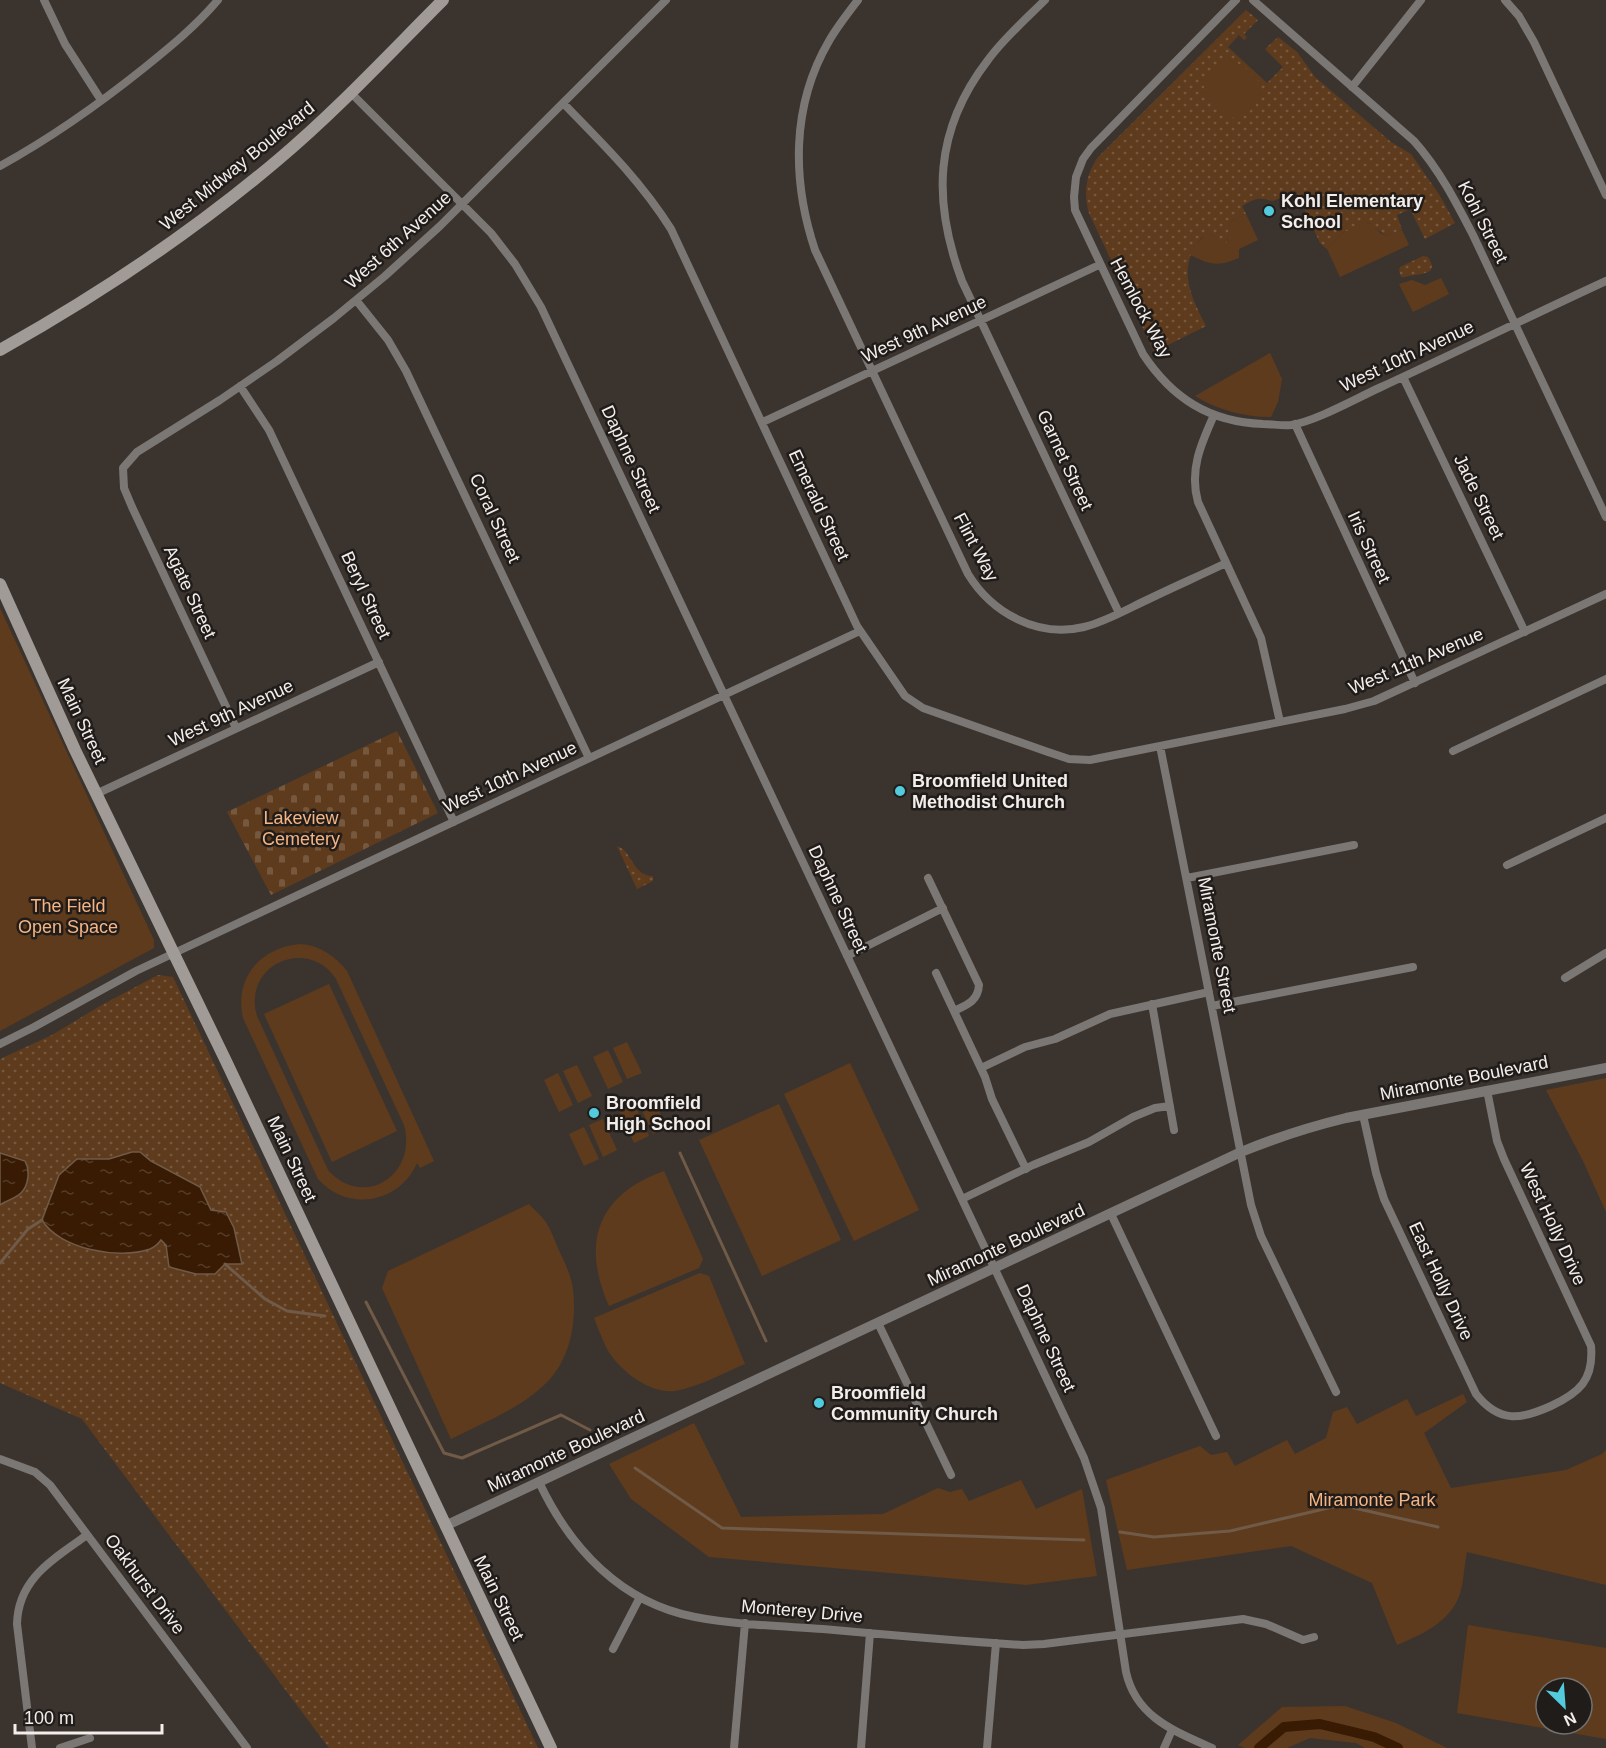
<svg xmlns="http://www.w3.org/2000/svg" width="1606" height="1748" viewBox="0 0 1606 1748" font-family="Helvetica,sans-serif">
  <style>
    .grass { fill: url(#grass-dots) }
    .cemetery { fill: url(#cemetery-stones) }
    .park { fill: #5f3b1d; fill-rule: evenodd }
    .water { fill: url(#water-ripples); stroke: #705a48; stroke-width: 1.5 }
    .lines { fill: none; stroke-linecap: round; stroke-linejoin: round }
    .stream { stroke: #705a48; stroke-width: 3 }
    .canal { stroke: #381b02; stroke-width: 10 }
    .minor { stroke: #7b7774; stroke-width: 8 }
    .tertiary { stroke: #7b7774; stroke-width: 10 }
    .secondary { stroke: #a19b97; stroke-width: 12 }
    .poi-dot { fill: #53cbdc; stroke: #201c1a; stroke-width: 2 }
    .labels { text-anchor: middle; stroke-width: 5; stroke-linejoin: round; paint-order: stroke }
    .street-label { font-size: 18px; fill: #f3eeeb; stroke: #201c1a }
    .poi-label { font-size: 18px; font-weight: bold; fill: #f3eeeb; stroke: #201c1a; text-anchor: start }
    .park-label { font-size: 18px; fill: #f6b482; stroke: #201c1a }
  </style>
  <defs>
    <pattern id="grass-dots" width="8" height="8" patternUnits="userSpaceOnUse" patternTransform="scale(1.5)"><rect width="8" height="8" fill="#5f3b1d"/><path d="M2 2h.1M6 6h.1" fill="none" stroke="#76583e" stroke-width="1.8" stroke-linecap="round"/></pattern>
    <pattern id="cemetery-stones" width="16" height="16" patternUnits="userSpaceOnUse" patternTransform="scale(1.5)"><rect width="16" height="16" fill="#5f3b1d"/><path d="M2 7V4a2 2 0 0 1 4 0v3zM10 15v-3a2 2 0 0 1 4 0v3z" fill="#76583e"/></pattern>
    <pattern id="water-ripples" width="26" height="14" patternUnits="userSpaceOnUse" patternTransform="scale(1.5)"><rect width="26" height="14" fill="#381b02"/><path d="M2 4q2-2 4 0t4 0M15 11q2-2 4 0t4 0" fill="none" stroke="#553c27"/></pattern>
  </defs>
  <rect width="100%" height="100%" fill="#3b342e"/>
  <path class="grass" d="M 1246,10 L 1258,20 L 1244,34 L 1247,38 L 1244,40 L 1239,35 L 1228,47 L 1267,83 L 1283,67 L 1265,49 L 1278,37 L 1297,52 L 1315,77 L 1391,142 L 1411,154 L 1440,196 L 1455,223 L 1425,239 L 1410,209 L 1397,215 L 1402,230 L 1386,236 L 1369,223 L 1342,233 L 1327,249 L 1320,243 L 1296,191 L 1273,201 C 1258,197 1256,198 1242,206 L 1246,214 L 1230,222 L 1227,243 L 1202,237 C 1176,267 1190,295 1206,326 L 1154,352 L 1089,213 C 1083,193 1086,173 1099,156 Z
    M 1423,256 L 1428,257 C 1438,272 1427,273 1415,275 C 1410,275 1407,278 1401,277 L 1399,270 L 1400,267 Z
    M 617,846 C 633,851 632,876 653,876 L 653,881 L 637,889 Z
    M 158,975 L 173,977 L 538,1748 L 329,1748 L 82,1419 L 0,1383 L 0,1059 L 52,1035 L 100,1006 Z"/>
  <path class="cemetery" d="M 397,731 L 438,813 L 271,895 L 227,812 Z"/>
  <path class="park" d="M 1227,61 C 1239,61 1247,69 1255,77 C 1272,93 1246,126 1225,116 C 1220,113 1215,108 1211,104 C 1202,97 1202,88 1207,79 C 1214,65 1221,69 1227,61 Z
    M 1246,214 L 1258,240 L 1239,249 L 1239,258 C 1218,267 1209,265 1189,254 L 1196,244 L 1207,233 L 1227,243 L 1230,222 Z
    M 1365,223 L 1373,224 L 1380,233 L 1386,236 L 1402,230 L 1409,245 L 1340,277 L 1327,249 L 1342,233 Z
    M 1441,278 L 1449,294 L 1413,312 L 1399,284 L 1412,280 L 1425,285 Z
    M 1270,353 L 1282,379 L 1278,402 L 1271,417 C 1244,417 1218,410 1195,396 Z
    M 0,608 L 154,940 L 154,948 L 0,1031 Z
    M 301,944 C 321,946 335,956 347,971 L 434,1161 L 420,1168 L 417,1163 C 399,1204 347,1212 318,1179 L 243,1018 C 234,977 261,947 301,944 ZM 298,958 C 314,958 327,965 336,979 L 404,1125 C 418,1175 363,1210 328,1170 L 257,1016 C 248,987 267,959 298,958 Z
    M 329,984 L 397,1131 L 332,1162 L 264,1014 Z
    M 627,1042 L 642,1073 L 627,1079 L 613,1048 Z
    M 608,1050 L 623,1082 L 608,1089 L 593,1057 Z
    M 850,1063 L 919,1210 L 854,1241 L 784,1094 Z
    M 577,1065 L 592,1096 L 578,1103 L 563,1071 Z
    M 558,1073 L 573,1105 L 559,1112 L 544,1080 Z
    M 1606,1078 L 1606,1212 L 1583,1161 L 1546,1090 Z
    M 652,1096 L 667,1127 L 653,1134 L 638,1102 Z
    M 634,1104 L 649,1136 L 634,1143 L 619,1111 Z
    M 779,1104 L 841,1240 L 762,1276 L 699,1140 Z
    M 603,1119 L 617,1150 L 603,1157 L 589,1125 Z
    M 584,1127 L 599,1159 L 584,1166 L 569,1134 Z
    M 664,1171 L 703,1259 L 699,1268 L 609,1306 C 581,1243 597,1195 664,1171 Z
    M 529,1204 C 534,1210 541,1215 545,1221 C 550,1228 554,1238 557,1246 C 563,1259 571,1274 573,1289 C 577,1323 570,1362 543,1386 C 517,1410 483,1423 451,1439 L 382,1288 L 388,1271 Z
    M 700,1273 L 709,1276 L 745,1364 C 723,1373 699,1387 675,1391 C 649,1394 619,1370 607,1349 C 602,1339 598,1328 594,1318 Z
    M 1463,1394 L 1467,1402 L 1424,1433 L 1451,1488 L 1566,1470 L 1602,1454 L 1606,1450 L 1606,1585 L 1467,1552 C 1464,1566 1464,1580 1460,1594 C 1450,1622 1423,1634 1397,1645 L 1372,1583 L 1291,1546 L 1127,1570 L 1106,1480 L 1200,1446 L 1211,1455 L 1227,1452 L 1235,1466 L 1287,1440 L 1295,1454 L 1326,1438 L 1333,1412 L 1347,1407 L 1357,1424 L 1407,1399 L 1416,1416 Z
    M 694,1423 L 741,1517 L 883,1514 L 938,1488 L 950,1492 L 962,1489 L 969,1501 L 1021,1480 L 1036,1509 L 1082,1489 L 1097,1576 L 1026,1585 L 709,1557 L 631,1499 L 609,1464 Z
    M 1468,1625 L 1606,1648 L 1606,1739 L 1457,1713 ZM 1546,1688 L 1582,1688 L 1582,1724 L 1546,1724 Z
    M 1345,1706 L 1396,1723 L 1447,1748 L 1365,1748 L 1356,1743 L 1310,1738 L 1287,1748 L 1245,1748 L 1238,1745 L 1282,1707 Z"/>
  <path class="water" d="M 132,1152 L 140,1152 L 151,1161 L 200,1187 L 211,1210 L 226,1212 L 234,1228 L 242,1264 L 225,1264 L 215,1274 L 196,1274 L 169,1267 L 166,1245 L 161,1240 C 158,1244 155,1247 150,1249 C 119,1260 59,1249 42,1220 L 59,1175 L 77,1159 L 109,1159 Z
    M 0,1153 L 25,1161 C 30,1170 29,1185 21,1193 C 16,1198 6,1201 0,1205 Z"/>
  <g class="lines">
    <path class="stream" d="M 680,1153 L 766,1341
      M 0,1263 L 28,1229 L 42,1220
      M 225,1264 L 265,1299 L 287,1311 L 325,1316
      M 366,1302 L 444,1453 L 462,1458 L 561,1415 L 590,1430
      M 635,1468 L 722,1528 L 1084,1540
      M 1120,1532 L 1154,1537 L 1230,1531 L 1341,1505 L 1438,1527"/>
    <path class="canal" d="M 1259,1748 L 1284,1727 L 1320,1724 L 1374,1737 L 1398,1748"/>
    <path class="minor" d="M 44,0 L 65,44 L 101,100
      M 858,0 C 848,13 837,27 829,41 C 791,106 792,181 815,250 L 968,574 C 992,613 1037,638 1084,627 C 1108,621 1129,608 1151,598 C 1176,586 1201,575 1226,563
      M 1045,0 C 1026,19 1004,38 988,60 C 934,130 932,201 962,281 L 1119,613
      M 1236,0 L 1091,148 L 1083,159 L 1076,177 L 1074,197 L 1075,210 L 1143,354 C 1172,398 1209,422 1263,424 C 1272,424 1282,426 1291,425 C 1316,421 1355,399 1379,388 C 1455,353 1530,316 1606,281
      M 1253,0 L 1414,141 C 1439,169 1456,202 1473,235 L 1606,517
      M 1505,0 L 1519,16 L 1534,42 L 1606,195
      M 1352,87 L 1421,0
      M 351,93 L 491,233 L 515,264 L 541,307 L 1084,1458 L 1101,1508 L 1126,1672 C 1136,1717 1174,1731 1212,1748
      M 563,103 C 603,144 640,180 671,229 L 857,626 L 905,696 L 923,708 L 1048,752 L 1069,759 L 1090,760 L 1345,709 L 1374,701 L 1606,594
      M 0,166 C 51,138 99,104 144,68 C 170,47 196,26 218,0
      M 356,300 L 388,340 L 406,371 L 589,758
      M 1403,377 L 1525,632
      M 240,386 L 269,430 L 454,822
      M 1214,415 C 1201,444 1189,470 1198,502 L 1261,638 L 1280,722
      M 763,422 L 1099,265
      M 1295,424 L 1415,683
      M 236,728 L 132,507 L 124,488 L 123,468 L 137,452 L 220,400 L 277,361 L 334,318 L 385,276 L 440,226 L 666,0
      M 1160,746 L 1251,1205 L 1261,1236 L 1336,1392
      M 1453,751 L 1606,679
      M 96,794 L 379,662
      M 1507,865 L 1606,818
      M 928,878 L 979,985 C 978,1001 967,1005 954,1011
      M 1187,878 L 1354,845
      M 847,956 L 943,908
      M 936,973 L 985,1077 L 992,1099 L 1026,1169
      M 1565,978 L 1606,953
      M 1152,1004 L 1174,1130
      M 1212,1006 L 1413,967
      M 0,1044 L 34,1027 L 136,971 L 860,631
      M 981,1068 L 1025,1047 L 1055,1039 L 1110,1014 L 1209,992
      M 1363,1115 L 1376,1173 L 1384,1199 L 1476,1394 C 1499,1423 1520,1420 1551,1406 C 1579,1393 1594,1380 1591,1346 L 1504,1159 L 1497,1141 L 1487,1090
      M 962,1199 L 1033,1165 L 1089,1142 L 1133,1117 L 1155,1108 L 1170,1106
      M 1111,1214 L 1216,1436
      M 878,1323 L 951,1475
      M 0,1459 L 35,1472 L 50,1485 L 247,1748
      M 539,1482 C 570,1548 621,1603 695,1617 C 737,1625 780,1626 823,1629 C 889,1635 956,1641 1023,1645 L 1044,1644 L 1243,1619 L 1266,1624 L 1303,1640 L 1314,1637
      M 613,1649 L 640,1597
      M 32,1748 L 17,1624 C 18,1578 54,1559 87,1535
      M 60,1748 L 90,1738
      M 734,1748 L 745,1623
      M 861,1748 L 870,1633
      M 987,1748 L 996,1643
      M 1164,1748 L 1172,1730"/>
    <path class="tertiary" d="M 445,1526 L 1241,1152 C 1275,1138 1309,1127 1346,1118 L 1606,1068"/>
    <path class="secondary" d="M 0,350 C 98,295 193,232 279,159 C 337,110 389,54 443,0
      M 0,584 L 75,750 L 225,1059 L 551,1748"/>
  </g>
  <g class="poi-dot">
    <circle cx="1269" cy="211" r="6"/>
    <circle cx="900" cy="791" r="6"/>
    <circle cx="594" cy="1113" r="6"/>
    <circle cx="819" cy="1403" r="6"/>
  </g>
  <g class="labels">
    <g class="street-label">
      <text transform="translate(237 166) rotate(-39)" y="6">West Midway Boulevard</text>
      <text transform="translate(1483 222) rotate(63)" y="6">Kohl Street</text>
      <text transform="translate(398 240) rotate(-42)" y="6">West 6th Avenue</text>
      <text transform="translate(1141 308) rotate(62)" y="6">Hemlock Way</text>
      <text transform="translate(924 329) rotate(-25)" y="6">West 9th Avenue</text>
      <text transform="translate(1407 356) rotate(-25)" y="6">West 10th Avenue</text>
      <text transform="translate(631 459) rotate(65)" y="6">Daphne Street</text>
      <text transform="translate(1065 460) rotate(65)" y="6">Garnet Street</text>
      <text transform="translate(1479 497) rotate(64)" y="6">Jade Street</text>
      <text transform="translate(819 505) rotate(65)" y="6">Emerald Street</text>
      <text transform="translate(495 518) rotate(65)" y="6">Coral Street</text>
      <text transform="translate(976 547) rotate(62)" y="6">Flint Way</text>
      <text transform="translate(1369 547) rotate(65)" y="6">Iris Street</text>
      <text transform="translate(190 592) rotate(65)" y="6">Agate Street</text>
      <text transform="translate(366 595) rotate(65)" y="6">Beryl Street</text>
      <text transform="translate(1416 661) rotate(-23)" y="6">West 11th Avenue</text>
      <text transform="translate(231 713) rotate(-25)" y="6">West 9th Avenue</text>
      <text transform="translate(82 721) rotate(65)" y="6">Main Street</text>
      <text transform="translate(510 777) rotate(-25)" y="6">West 10th Avenue</text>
      <text transform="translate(838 899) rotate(65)" y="6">Daphne Street</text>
      <text transform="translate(1217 945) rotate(79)" y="6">Miramonte Street</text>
      <text transform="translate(1464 1078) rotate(-11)" y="6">Miramonte Boulevard</text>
      <text transform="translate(292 1159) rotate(65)" y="6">Main Street</text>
      <text transform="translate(1553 1224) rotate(65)" y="6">West Holly Drive</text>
      <text transform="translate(1006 1245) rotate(-25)" y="6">Miramonte Boulevard</text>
      <text transform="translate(1441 1281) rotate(65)" y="6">East Holly Drive</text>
      <text transform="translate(1046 1338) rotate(65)" y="6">Daphne Street</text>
      <text transform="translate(566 1451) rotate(-25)" y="6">Miramonte Boulevard</text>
      <text transform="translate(145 1584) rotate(53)" y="6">Oakhurst Drive</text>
      <text transform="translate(499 1598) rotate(64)" y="6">Main Street</text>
      <text transform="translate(802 1611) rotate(5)" y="6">Monterey Drive</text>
    </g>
    <g class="poi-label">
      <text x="1281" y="207">Kohl Elementary<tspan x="1281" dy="21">School</tspan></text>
      <text x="912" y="787">Broomfield United<tspan x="912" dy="21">Methodist Church</tspan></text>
      <text x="606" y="1109">Broomfield<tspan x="606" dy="21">High School</tspan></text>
      <text x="831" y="1399">Broomfield<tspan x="831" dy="21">Community Church</tspan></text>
    </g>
    <g class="park-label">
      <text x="301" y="824">Lakeview<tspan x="301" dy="21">Cemetery</tspan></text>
      <text x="68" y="912">The Field<tspan x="68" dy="21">Open Space</tspan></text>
      <text x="1372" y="1506">Miramonte Park</text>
    </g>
  </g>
  <g transform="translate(1564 1706) rotate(155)"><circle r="28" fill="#201c1a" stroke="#74706e" stroke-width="1.5"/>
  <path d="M0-4.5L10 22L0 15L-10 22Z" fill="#53cbdc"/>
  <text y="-9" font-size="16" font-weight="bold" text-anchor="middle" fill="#f3eeeb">N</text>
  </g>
  <path d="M15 1724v9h147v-9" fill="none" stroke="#f3eeeb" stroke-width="3"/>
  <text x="24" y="1724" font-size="18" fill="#f3eeeb" stroke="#201c1a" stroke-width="4.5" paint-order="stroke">100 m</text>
</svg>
